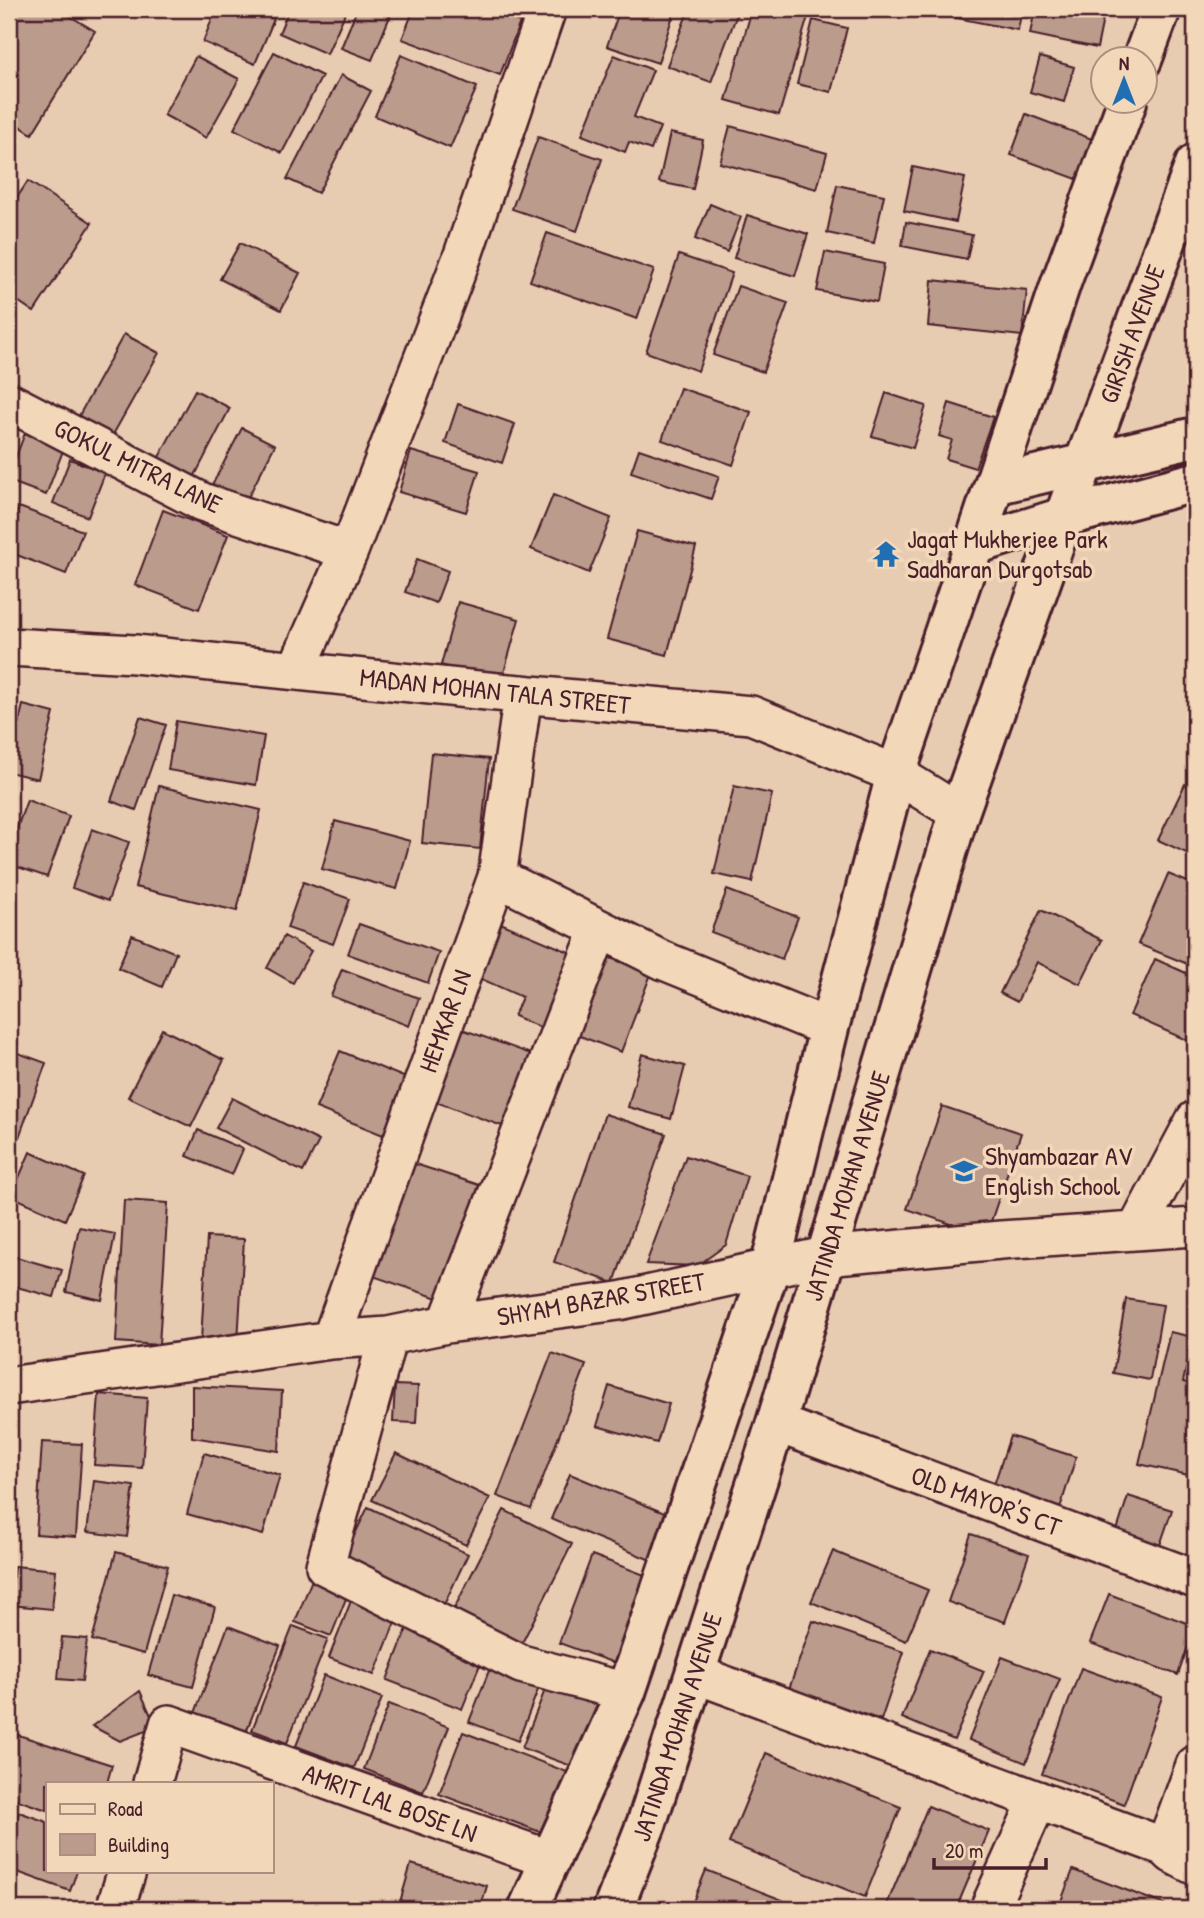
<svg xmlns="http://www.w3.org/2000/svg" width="1204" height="1918" viewBox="0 0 1204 1918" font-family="'Patrick Hand',sans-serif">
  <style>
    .building { fill: #bb9b8c; stroke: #4a1f2b; stroke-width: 2 }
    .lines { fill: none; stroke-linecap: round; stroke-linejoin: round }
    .minor-casing { stroke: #4a1f2b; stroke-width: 42 }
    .major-casing { stroke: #4a1f2b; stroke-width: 44 }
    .minor { stroke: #f2d7b9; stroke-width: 37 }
    .major { stroke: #f2d7b9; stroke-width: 38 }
    .labels { text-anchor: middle; stroke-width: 7; stroke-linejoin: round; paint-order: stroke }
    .street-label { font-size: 26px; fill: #4a1f2b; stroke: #f2d7b9 }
    .poi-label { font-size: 26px; fill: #4a1f2b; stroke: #f2d7b9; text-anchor: start }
  </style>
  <rect width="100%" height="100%" fill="#e8ccb1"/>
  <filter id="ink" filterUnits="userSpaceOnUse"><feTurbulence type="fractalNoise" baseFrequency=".0143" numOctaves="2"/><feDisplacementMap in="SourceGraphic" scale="14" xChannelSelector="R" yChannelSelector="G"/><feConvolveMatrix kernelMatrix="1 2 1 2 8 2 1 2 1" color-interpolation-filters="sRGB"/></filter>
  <g filter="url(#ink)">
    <path class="building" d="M 9,9 L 58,9 L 95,31 L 32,134 L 9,119 Z
      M 216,9 L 248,9 L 274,19 L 255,64 L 203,42 Z
      M 289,9 L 347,9 L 327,54 L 279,33 Z
      M 357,9 L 393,9 L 372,60 L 341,48 Z
      M 414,9 L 483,9 L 520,22 L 500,75 L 402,39 Z
      M 620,9 L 675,9 L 658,63 L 607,46 Z
      M 689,9 L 739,9 L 711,82 L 667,66 Z
      M 752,9 L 795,9 L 809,13 L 779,115 L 726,100 Z
      M 953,9 L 1022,9 L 1018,30 L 952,17 Z
      M 1035,9 L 1105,9 L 1097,48 L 1030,34 Z
      M 813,20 L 847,28 L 831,92 L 797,84 Z
      M 274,52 L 322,76 L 282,153 L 234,129 Z
      M 401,55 L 477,87 L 450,148 L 375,116 Z
      M 614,55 L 653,70 L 634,117 L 660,127 L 651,150 L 629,142 L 625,152 L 582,135 Z
      M 196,56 L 239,79 L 206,138 L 164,115 Z
      M 1040,57 L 1074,67 L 1064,102 L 1030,92 Z
      M 341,75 L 371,91 L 318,193 L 287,179 Z
      M 1026,114 L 1100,142 L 1085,182 L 1011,155 Z
      M 730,126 L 827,153 L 817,189 L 720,163 Z
      M 670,133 L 703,140 L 693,189 L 659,182 Z
      M 538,137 L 602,159 L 577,231 L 512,209 Z
      M 913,167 L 965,178 L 956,222 L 904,211 Z
      M 28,181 L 92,223 L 34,312 L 9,295 L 9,210 Z
      M 837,185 L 884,195 L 874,243 L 827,233 Z
      M 710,204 L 741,217 L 727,252 L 695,239 Z
      M 747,215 L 808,234 L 795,276 L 734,258 Z
      M 906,222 L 972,235 L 967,259 L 902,246 Z
      M 547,233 L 654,270 L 637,319 L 530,281 Z
      M 240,243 L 300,273 L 281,310 L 220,279 Z
      M 825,252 L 884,264 L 877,302 L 817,291 Z
      M 679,255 L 732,273 L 698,371 L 646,352 Z
      M 932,280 L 1027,290 L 1022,336 L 928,326 Z
      M 738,286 L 788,303 L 763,372 L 713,355 Z
      M 124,334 L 159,353 L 110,440 L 76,421 Z
      M 1195,334 L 1195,359 L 1188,354 Z
      M 680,388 L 751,412 L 733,465 L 662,440 Z
      M 195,390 L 230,408 L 188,489 L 152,470 Z
      M 886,393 L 926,406 L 913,448 L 872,436 Z
      M 949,403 L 993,417 L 975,468 L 946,459 L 952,440 L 939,436 Z
      M 458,404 L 515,424 L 502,463 L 445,443 Z
      M 242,428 L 275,445 L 243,507 L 210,489 Z
      M 25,433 L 64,448 L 46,495 L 9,481 L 9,475 Z
      M 639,449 L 719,476 L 711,499 L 631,472 Z
      M 411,451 L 479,471 L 466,512 L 399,492 Z
      M 70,459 L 105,473 L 88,517 L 53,503 Z
      M 553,495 L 611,518 L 589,573 L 531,549 Z
      M 19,507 L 83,531 L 66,574 L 9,552 L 9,532 Z
      M 163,510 L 228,535 L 199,609 L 135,585 Z
      M 637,531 L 696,547 L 667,655 L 607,639 Z
      M 417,559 L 448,571 L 436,603 L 405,592 Z
      M 458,602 L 519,619 L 501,683 L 441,665 Z
      M 23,705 L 54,713 L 38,779 L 9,772 L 9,763 Z
      M 140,717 L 166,725 L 136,810 L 111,801 Z
      M 176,721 L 264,736 L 256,785 L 168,770 Z
      M 431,753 L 489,759 L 480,849 L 422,843 Z
      M 1185,784 L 1195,788 L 1195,857 L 1158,840 Z
      M 159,786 L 261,810 L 237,911 L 135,887 Z
      M 734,786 L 772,794 L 752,882 L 714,874 Z
      M 27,800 L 69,816 L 47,877 L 9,864 L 9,850 Z
      M 335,821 L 410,841 L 397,889 L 322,869 Z
      M 92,829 L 129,842 L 108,901 L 72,888 Z
      M 1168,874 L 1195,885 L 1195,967 L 1138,944 Z
      M 303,882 L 350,899 L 333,944 L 287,928 Z
      M 727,890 L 798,917 L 782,959 L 711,932 Z
      M 1041,910 L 1102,940 L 1080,984 L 1037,962 L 1017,1002 L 1000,993 Z
      M 491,919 L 574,954 L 541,1028 L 514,1016 L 522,997 L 468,973 Z
      M 359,924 L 439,952 L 428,983 L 348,954 Z
      M 132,935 L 176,953 L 162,987 L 118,968 Z
      M 284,936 L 311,951 L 293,983 L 267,968 Z
      M 598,953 L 651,974 L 621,1052 L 567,1031 Z
      M 1155,959 L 1195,977 L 1195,1039 L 1193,1043 L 1130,1015 Z
      M 342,969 L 419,998 L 409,1026 L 331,996 Z
      M 459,1028 L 531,1054 L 505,1127 L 433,1101 Z
      M 162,1029 L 224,1060 L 191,1127 L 128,1097 Z
      M 10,1050 L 46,1063 L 10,1162 L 9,1053 Z
      M 340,1051 L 406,1078 L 383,1135 L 316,1108 Z
      M 642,1054 L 685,1066 L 671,1119 L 628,1107 Z
      M 232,1098 L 319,1141 L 303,1172 L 216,1128 Z
      M 942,1106 L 1021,1133 L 986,1236 L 907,1209 Z
      M 605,1114 L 666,1134 L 614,1283 L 554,1262 Z
      M 198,1130 L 243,1149 L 232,1175 L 187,1156 Z
      M 30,1152 L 84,1176 L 65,1220 L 11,1196 Z
      M 686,1156 L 747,1176 L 726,1245 L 697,1266 L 646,1264 Z
      M 409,1162 L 479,1185 L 440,1299 L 370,1275 Z
      M 124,1200 L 168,1203 L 159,1345 L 116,1342 Z
      M 79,1227 L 115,1234 L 102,1300 L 66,1292 Z
      M 207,1237 L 244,1239 L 238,1342 L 201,1340 Z
      M 9,1255 L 62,1270 L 54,1297 L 9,1285 Z
      M 1126,1299 L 1163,1305 L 1150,1380 L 1113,1373 Z
      M 1170,1332 L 1193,1337 L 1183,1382 L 1195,1385 L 1195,1468 L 1193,1476 L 1139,1464 Z
      M 552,1353 L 586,1365 L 531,1509 L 497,1496 Z
      M 395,1385 L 418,1386 L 416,1423 L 393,1422 Z
      M 192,1386 L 282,1391 L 279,1451 L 192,1437 Z
      M 609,1386 L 669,1404 L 657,1443 L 597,1426 Z
      M 99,1394 L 147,1398 L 142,1468 L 94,1465 Z
      M 1010,1436 L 1076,1457 L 1057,1518 L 990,1497 Z
      M 42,1442 L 82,1444 L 76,1537 L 36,1534 Z
      M 204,1453 L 280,1475 L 263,1535 L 187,1514 Z
      M 396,1453 L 490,1498 L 466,1545 L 372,1500 Z
      M 570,1474 L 684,1521 L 665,1566 L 551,1519 Z
      M 94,1481 L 134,1486 L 127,1537 L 87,1532 Z
      M 1128,1496 L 1172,1510 L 1157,1554 L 1114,1540 Z
      M 368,1507 L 468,1554 L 443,1607 L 343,1559 Z
      M 504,1510 L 572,1544 L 522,1643 L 454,1609 Z
      M 9,1526 L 15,1528 L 9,1551 Z
      M 971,1534 L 1029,1554 L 1005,1622 L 948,1602 Z
      M 833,1551 L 928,1590 L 906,1641 L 811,1602 Z
      M 116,1552 L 168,1566 L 144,1654 L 92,1640 Z
      M 592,1555 L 650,1577 L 617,1664 L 559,1643 Z
      M 14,1566 L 56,1570 L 52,1609 L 10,1605 Z
      M 313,1577 L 349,1591 L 331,1636 L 295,1622 Z
      M 354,1593 L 400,1610 L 374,1675 L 329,1658 Z
      M 1109,1594 L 1195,1626 L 1178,1675 L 1090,1643 Z
      M 171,1595 L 215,1607 L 193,1687 L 148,1675 Z
      M 813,1621 L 904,1652 L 881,1720 L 789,1689 Z
      M 409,1623 L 485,1652 L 462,1709 L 387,1680 Z
      M 228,1626 L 280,1646 L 246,1732 L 195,1713 Z
      M 293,1626 L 328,1639 L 287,1743 L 252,1730 Z
      M 62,1637 L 87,1639 L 82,1681 L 58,1679 Z
      M 930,1649 L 984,1671 L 954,1740 L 902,1718 Z
      M 1002,1657 L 1060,1679 L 1026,1763 L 969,1740 Z
      M 490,1668 L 539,1687 L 518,1741 L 469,1722 Z
      M 1081,1668 L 1162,1697 L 1124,1804 L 1042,1774 Z
      M 324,1675 L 382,1698 L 354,1768 L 296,1746 Z
      M 547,1685 L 599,1705 L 574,1767 L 522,1748 Z
      M 140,1691 L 156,1727 L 120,1741 L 92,1726 Z
      M 389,1704 L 449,1727 L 423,1792 L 364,1769 Z
      M 9,1732 L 112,1765 L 107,1783 L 47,1783 L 47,1810 L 9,1797 Z
      M 463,1732 L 575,1775 L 551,1836 L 439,1794 Z
      M 766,1753 L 901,1807 L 865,1897 L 729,1843 Z
      M 928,1806 L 989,1831 L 956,1909 L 885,1909 Z
      M 19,1812 L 47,1822 L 47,1871 L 77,1871 L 70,1891 L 9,1869 L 9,1840 Z
      M 1195,1815 L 1195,1861 L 1181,1856 Z
      M 411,1864 L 487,1886 L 480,1909 L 398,1909 Z
      M 706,1870 L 805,1909 L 690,1909 Z
      M 1073,1870 L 1176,1909 L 1058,1909 Z"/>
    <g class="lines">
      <defs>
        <path id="minor" d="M 9,402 L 202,502 L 349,551
          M 9,647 L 135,654 L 487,691 L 751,715 L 896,774 L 959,813
          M 296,671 L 349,551 L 463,255 L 547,9
          M 497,877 L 662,960 L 829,1028
          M 1136,1231 L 1195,1120
          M 447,1324 L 599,930
          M 388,1336 L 325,1566 L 521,1664 L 626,1692
          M 331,1340 L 497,877 L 523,694
          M 9,1386 L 331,1340 L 388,1336 L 447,1324 L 619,1301 L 825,1256 L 1001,1240 L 1195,1227
          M 776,1423 L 1195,1579
          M 695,1674 L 1165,1847 L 1172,1854 L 1195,1866
          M 152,1783 L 169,1724 L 551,1860
          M 1165,1847 L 1195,1765
          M 115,1909 L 127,1871
          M 989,1909 L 1038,1800"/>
        <path id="major" d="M 1142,60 L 1161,9
          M 994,485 L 1195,437
          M 974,545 L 1064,517 L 1195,482
          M 528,1909 L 626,1692 L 770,1268 L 829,1028 L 896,774 L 974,545 L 1061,283 L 1127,102
          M 613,1909 L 647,1822 L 776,1423 L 959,813 L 1064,517 L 1195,164"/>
      </defs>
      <use href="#minor" class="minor-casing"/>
      <use href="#major" class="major-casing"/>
      <use href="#minor" class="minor"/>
      <use href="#major" class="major"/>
    </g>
  </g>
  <defs>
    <symbol id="temple-bare" viewBox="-9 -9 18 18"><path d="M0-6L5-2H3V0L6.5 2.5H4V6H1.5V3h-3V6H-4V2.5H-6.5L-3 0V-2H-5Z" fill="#1f6fb2" stroke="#f2d7b9" stroke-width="2.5" paint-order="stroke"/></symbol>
    <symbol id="school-bare" viewBox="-9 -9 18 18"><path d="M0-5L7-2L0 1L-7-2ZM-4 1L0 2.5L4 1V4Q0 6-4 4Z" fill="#1f6fb2" stroke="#f2d7b9" stroke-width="2.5" paint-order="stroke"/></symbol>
  </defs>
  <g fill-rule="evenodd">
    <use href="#temple-bare" x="867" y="535" width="38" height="38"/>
    <use href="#school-bare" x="945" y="1152" width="38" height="38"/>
  </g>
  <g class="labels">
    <g class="street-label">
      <text transform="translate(1132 334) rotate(-70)" y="9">GIRISH AVENUE</text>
      <text transform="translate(138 466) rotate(26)" y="9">GOKUL MITRA LANE</text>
      <text transform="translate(495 691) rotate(6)" y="9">MADAN MOHAN TALA STREET</text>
      <text transform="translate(445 1021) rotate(-70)" y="9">HEMKAR LN</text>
      <text transform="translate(847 1186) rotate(-73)" y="9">JATINDA MOHAN AVENUE</text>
      <text transform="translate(601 1299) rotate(-10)" y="9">SHYAM BAZAR STREET</text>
      <text transform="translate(986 1501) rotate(20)" y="9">OLD MAYOR'S CT</text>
      <text transform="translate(677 1727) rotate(-72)" y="9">JATINDA MOHAN AVENUE</text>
      <text transform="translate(390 1803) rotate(20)" y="9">AMRIT LAL BOSE LN</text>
    </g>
    <g class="poi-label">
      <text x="907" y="548">Jagat Mukherjee Park<tspan x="907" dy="30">Sadharan Durgotsab</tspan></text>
      <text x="985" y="1165">Shyambazar AV<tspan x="985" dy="30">English School</tspan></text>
    </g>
  </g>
  <rect width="1204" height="1918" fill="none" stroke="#f2d7b9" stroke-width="35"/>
  <rect x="18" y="18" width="1169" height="1883" fill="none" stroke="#4a1f2b" stroke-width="2.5" filter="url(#ink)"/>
  <rect x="46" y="1782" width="228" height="91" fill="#f2d7b9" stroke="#af8d80" stroke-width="2"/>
  <rect x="60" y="1804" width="35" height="10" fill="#f2d7b9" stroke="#af8d80" stroke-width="2"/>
  <text x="108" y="1816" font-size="21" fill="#4a1f2b">Road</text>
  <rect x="60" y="1834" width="35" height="21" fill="#bb9b8c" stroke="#af8d80" stroke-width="2"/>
  <text x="108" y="1852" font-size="21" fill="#4a1f2b">Building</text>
  <g transform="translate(1124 80)"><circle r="33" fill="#f2d7b9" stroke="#af8d80" stroke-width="2"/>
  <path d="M0-5L12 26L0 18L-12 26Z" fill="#1f6fb2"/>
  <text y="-10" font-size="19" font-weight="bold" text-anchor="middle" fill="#4a1f2b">N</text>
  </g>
  <path d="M934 1858v10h112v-10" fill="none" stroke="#4a1f2b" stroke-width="3.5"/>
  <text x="945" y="1858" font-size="21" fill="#4a1f2b" stroke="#f2d7b9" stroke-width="5" paint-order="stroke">20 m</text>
</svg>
